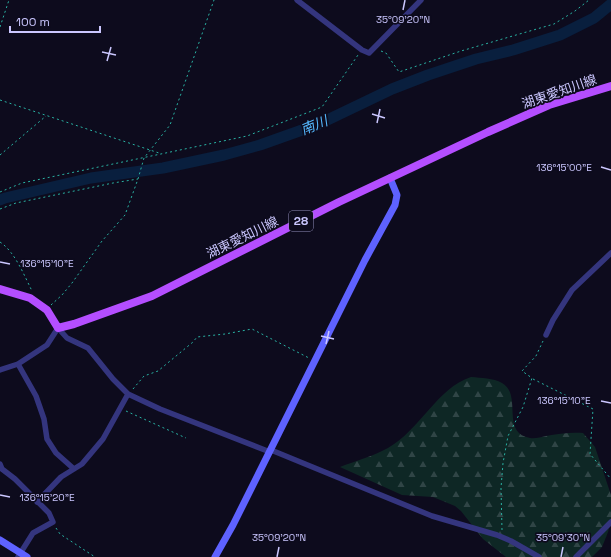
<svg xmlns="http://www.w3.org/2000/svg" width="611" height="557" viewBox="0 0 611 557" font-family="'Space Grotesk','Noto Sans JP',sans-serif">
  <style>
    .forest { fill: url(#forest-firs) }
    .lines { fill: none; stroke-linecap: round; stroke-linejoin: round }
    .river { stroke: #091f3e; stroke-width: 11 }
    .path { stroke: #29b2a3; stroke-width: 1; stroke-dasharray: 2 3; stroke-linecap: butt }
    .street { stroke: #34357e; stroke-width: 5.5 }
    .secondary { stroke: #5e62ff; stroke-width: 7 }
    .primary { stroke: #b44eff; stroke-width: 8 }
    .ticks { fill: none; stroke: #cbc7ff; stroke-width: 1.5 }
    .labels { text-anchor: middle; stroke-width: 3.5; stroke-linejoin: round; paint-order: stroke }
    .shield { fill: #0d0b1d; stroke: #928fbb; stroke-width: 1 }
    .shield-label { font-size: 12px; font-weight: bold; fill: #cbc7ff }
    .street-label { font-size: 13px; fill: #cbc7ff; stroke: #0d0b1d }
    .water-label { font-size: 14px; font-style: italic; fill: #55b9ff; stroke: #0d0b1d }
    .ticks-label { font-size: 10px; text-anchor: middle; fill: #cbc7ff; stroke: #0d0b1d; stroke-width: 3.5; stroke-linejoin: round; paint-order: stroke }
  </style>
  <defs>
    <pattern id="forest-firs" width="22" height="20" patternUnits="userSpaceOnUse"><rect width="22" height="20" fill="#0e2725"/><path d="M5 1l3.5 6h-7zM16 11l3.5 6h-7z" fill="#304546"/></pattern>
  </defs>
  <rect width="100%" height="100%" fill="#0d0b1d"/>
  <path class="forest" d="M 471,377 C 481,378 493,378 502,383 C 523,395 500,433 530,438 C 535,439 541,437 546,436 C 558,434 570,432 583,433 L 595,447 L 611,495 L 611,520 L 608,532 L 602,547 L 592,557 L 506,557 L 483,539 L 461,511 L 455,506 L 433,497 L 402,495 L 340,467 C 355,461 374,456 388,448 C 420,430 437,388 471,377 Z"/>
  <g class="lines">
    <path class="river" d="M 0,200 L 5,198 L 91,178 L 163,168 L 224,155 L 260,145 L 319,124 L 392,89 L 428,75 L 476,59 L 513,50 L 560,35 L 594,18 L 611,4"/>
    <path class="path" d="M 0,27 L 9,0
      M 381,51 L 386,53 L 399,72 L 461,51 L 554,24 L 575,11 L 589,0
      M 0,100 L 159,153
      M 0,155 L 46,116
      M 0,192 L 22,183 L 247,136 L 322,107 L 358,55
      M 0,209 L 16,203 L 113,183 L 138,179
      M 0,242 C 15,252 24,275 32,291
      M 51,305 L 62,295 L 72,283 L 102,241 L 125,215 L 138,179 L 144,158 L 170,125 L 214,0
      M 533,379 L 593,409 L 590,454 L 611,479
      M 133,389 L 144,376 L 158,371 L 193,342 L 197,337 L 225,334 L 252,329 L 309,358
      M 126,411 L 186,438
      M 56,528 L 60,534 L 95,557
      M 502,530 L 501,488 L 503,463 L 508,436 L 523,407 L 532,378 L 522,371 L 536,356 L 543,341"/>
    <path class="street" d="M 297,0 L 362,50 L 369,53 L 421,0
      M 546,335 L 553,320 L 572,290 L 611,253
      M 18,364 L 36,396 L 44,419 L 47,439 L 56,453 L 74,469
      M 0,370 L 18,364 L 47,345 L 58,328 L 67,338 L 88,348 L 113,379 L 128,394 L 160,409 L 270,452
      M 271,450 L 432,516 L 497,535 L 511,541 L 539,557
      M 0,464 L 2,469 L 15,479 L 49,513 L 53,522 L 33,533 L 18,557
      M 37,502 L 61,477 L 82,464 L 103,439 L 128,394
      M 576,557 L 611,522"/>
    <path class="secondary" d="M 0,540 L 27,557
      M 215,557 L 233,525 L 365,260 L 395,205 L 397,195 L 390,178"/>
    <path class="primary" d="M 0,289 L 30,298 L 47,310 L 58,328 L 74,324 L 152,296 L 339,202 L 488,132 L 549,105 L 611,86"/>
  </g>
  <path class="ticks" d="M 403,10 L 405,0M 102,52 L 116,55M 107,61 L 111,47M 372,114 L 385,118M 377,123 L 380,109M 601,167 L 611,170M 0,262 L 10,264M 321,336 L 334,339M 326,344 L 329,331M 601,401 L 611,403M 0,495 L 10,497M 277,557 L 279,547M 561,557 L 563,547"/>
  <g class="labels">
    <rect class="shield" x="289" y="211" width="24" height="20" rx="3"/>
    <g class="shield-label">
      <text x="301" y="225">28</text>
    </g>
    <g class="street-label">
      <text transform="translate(559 91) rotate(-19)" y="5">湖東愛知川線</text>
      <text transform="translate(242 237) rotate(-26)" y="5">湖東愛知川線</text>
    </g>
    <g class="water-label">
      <text transform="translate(314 125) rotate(-22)" y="5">南川</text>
    </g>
  </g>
  <g class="ticks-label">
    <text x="403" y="23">35°09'20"N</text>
    <text x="564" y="171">136°15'00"E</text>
    <text x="47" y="267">136°15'10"E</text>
    <text x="564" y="404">136°15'10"E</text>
    <text x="47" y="501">136°15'20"E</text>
    <text x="279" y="541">35°09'20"N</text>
    <text x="563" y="541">35°09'30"N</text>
  </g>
  <path d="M10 26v6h90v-6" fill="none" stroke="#cbc7ff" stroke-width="2"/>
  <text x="16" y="26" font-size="12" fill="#cbc7ff" stroke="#0d0b1d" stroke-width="3" paint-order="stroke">100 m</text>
</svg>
